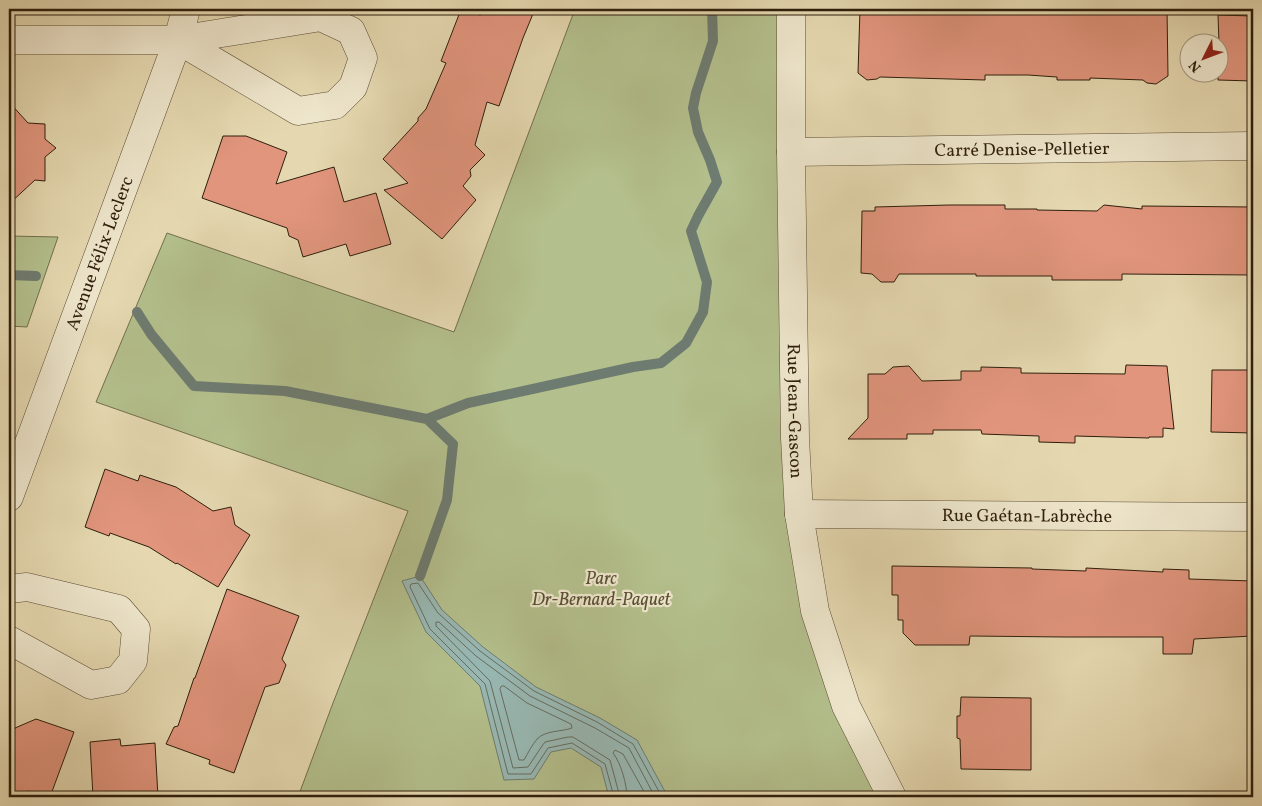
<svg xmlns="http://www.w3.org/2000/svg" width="1262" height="806" viewBox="0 0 1262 806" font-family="Vollkorn,serif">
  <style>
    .green { fill: #b3bf8c; stroke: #716f4c }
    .water { fill: #98b8b3; stroke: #6e7b70 }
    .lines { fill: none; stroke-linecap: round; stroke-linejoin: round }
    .shore { stroke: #646c60; stroke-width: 1 }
    .stream { stroke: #6e7b70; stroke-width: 10 }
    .building { fill: #e1957d; stroke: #2f1f0c }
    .minor-casing { stroke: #5c4d35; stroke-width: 29 }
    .minor { stroke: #eee6cc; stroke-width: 28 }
    .labels { text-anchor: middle; stroke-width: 4.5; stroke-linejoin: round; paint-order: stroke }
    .street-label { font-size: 18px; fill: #2f1f0c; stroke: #eee6cc }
    .park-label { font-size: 18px; font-style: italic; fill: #574f32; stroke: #eee6cc }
  </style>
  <rect width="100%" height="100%" fill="#e5d8b0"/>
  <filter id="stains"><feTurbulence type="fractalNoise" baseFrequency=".004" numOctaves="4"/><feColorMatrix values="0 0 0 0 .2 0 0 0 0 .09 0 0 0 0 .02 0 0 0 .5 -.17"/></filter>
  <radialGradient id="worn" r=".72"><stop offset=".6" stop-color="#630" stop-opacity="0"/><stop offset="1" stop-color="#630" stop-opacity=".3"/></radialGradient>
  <path class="green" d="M 575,9 L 794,9 L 795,438 L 815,611 L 892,797 L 298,797 L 333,703 L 408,511 L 96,402 L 167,233 L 454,332 Z
    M 9,236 L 58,237 L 27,327 L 9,326 Z"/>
  <path class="water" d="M 420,576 L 442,610 L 483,647 L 536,687 L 600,718 L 637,740 L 668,797 L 609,797 L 601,767 L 571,748 L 551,752 L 534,779 L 504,780 L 480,686 L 426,632 L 402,581 Z"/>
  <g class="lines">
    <path class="shore" d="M 502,686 L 504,686 L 527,703 L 571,724 L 572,728 C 561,732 546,730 537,739 C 532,745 528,753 524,760 L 519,760 L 500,689 Z
      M 614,797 L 605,764 L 572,743 L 548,748 L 531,774 L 508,774 L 485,684 L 430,629 L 410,587 L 411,584 L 418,583 L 438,613 L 480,651 L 534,691 L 597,722 L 633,744 L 662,797
      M 620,797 L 610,760 L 573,737 L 568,737 L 545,742 L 542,746 L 528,767 L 513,768 L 490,681 L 436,626 L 436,622 L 439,622 L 476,656 L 530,696 L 595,728 L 629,748 L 655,797
      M 627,797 C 627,785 621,763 613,753 L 615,750 L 623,754 L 647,797"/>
    <path class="stream" d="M 9,275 L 36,276
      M 137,312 L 151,334 L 194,386 L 285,391 L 427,419 L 453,444 L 447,500 L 420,576
      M 427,419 L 468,403 L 633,367 L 661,363 L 686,343 L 703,312 L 707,282 L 691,231 L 698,216 L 717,182 L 710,160 L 698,132 L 693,108 L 696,93 L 713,41 L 712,9"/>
  </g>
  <path class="building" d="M 496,9 L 535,9 L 523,38 L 499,106 L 487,102 L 475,145 L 485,155 L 470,170 L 471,176 L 463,186 L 476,200 L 442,239 L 384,190 L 408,183 L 383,159 L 418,121 L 418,118 L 426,109 L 446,63 L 441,61 L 460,12 L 464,14 L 466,10 L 480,15 Z
    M 860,9 L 994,9 L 1028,10 L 1028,9 L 1167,9 L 1168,76 L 1156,84 L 1147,83 L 1143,80 L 1090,78 L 1090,80 L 1057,80 L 1057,77 L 1028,75 L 985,75 L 985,80 L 880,77 L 877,79 L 867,80 L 858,73 Z
    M 1218,15 L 1253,16 L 1253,81 L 1218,80 L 1218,72 L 1220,72 Z
    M 9,102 L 28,123 L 45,124 L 45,139 L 56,148 L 45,157 L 45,181 L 35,180 L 9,204 Z
    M 223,136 L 246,136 L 287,152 L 276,184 L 334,167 L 344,202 L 376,193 L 391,244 L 350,256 L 346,244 L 303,257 L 298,240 L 289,236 L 287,228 L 202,198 Z
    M 949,205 L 1005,205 L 1005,209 L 1037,209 L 1037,210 L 1097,211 L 1104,205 L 1142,209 L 1142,206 L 1253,207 L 1253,275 L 1122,274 L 1122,280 L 1052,280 L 1052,276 L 976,276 L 976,274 L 899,274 L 894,282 L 881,282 L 872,274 L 861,273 L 862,211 L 875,211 L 875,207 Z
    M 1126,365 L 1167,366 L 1174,429 L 1163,428 L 1163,437 L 1149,437 L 1149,438 L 1075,436 L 1075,443 L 1039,442 L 1039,436 L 982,434 L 981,430 L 933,430 L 933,434 L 907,434 L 907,439 L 848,439 L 868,418 L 868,374 L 885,374 L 893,367 L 909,366 L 922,381 L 961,380 L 961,371 L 981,371 L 981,367 L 1021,368 L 1021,373 L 1125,374 Z
    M 1212,370 L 1253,370 L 1253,433 L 1211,432 Z
    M 105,469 L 138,481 L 140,475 L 176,487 L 213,511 L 231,507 L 235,525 L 250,535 L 218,587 L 177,563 L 176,564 L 149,547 L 110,533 L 109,536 L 85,527 Z
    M 892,566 L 1032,568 L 1032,569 L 1086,571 L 1086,568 L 1163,572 L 1163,569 L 1189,570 L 1189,579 L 1253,581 L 1253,636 L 1194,639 L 1192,654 L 1163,654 L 1163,637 L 1064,637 L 970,636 L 969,645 L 915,645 L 903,633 L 903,620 L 898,620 L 898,595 L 892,595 Z
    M 227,589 L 299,616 L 282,659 L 286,665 L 279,683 L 265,687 L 234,773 L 209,764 L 210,760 L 166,744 L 174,727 L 178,726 L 194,678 L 195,678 Z
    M 961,697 L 1031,698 L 1031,770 L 961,769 L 960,739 L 957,738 L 957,716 L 960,716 Z
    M 36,719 L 74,732 L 50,797 L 28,791 L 25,797 L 9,797 L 9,744 L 15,728 Z
    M 120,739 L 121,746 L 155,743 L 158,797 L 93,797 L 90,742 Z"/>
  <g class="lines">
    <defs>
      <g id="minor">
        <path id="s1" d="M 791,9 L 791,152 L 795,438 L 799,514 L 815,611 L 846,706 L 892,797"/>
        <path d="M 9,40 L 178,40 L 321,17 L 351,31 L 363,58 L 353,87 L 335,105 L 298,111 L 178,40"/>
        <path id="s2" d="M 791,152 L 1253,146"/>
        <path id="s3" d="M 9,497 L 178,40 L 186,9"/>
        <path id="s4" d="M 799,514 L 1253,517"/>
        <path d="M 9,589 L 27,587 L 119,609 L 136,629 L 133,661 L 118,680 L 91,685 L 9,640"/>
      </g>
    </defs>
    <use href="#minor" class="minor-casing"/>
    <use href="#minor" class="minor"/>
  </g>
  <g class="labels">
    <g class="street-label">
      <text dy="6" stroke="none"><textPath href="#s2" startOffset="231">Carré Denise-Pelletier</textPath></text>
      <text dy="6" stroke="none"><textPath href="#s3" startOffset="260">Avenue Félix-Leclerc</textPath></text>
      <text dy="6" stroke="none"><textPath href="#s1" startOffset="402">Rue Jean-Gascon</textPath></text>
      <text dy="6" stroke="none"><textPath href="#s4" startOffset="228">Rue Gaétan-Labrèche</textPath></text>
    </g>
    <g class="park-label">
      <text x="601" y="584">Parc<tspan x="601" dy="21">Dr-Bernard-Paquet</tspan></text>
    </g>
  </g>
  <rect width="1262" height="806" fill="none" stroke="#e5d8b0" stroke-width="30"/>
  <rect x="10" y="10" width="1242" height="786" fill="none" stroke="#2f1f0c" stroke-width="2.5"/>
  <rect x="15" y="15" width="1232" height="776" fill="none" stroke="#2f1f0c"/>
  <g transform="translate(1204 58) rotate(228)"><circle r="24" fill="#eee6cc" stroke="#a2967f"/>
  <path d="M0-4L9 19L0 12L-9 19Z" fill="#8f2418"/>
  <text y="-8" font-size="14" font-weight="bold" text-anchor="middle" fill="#2f1f0c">N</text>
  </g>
  <rect width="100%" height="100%" filter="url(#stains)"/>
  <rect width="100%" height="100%" fill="url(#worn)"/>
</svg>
